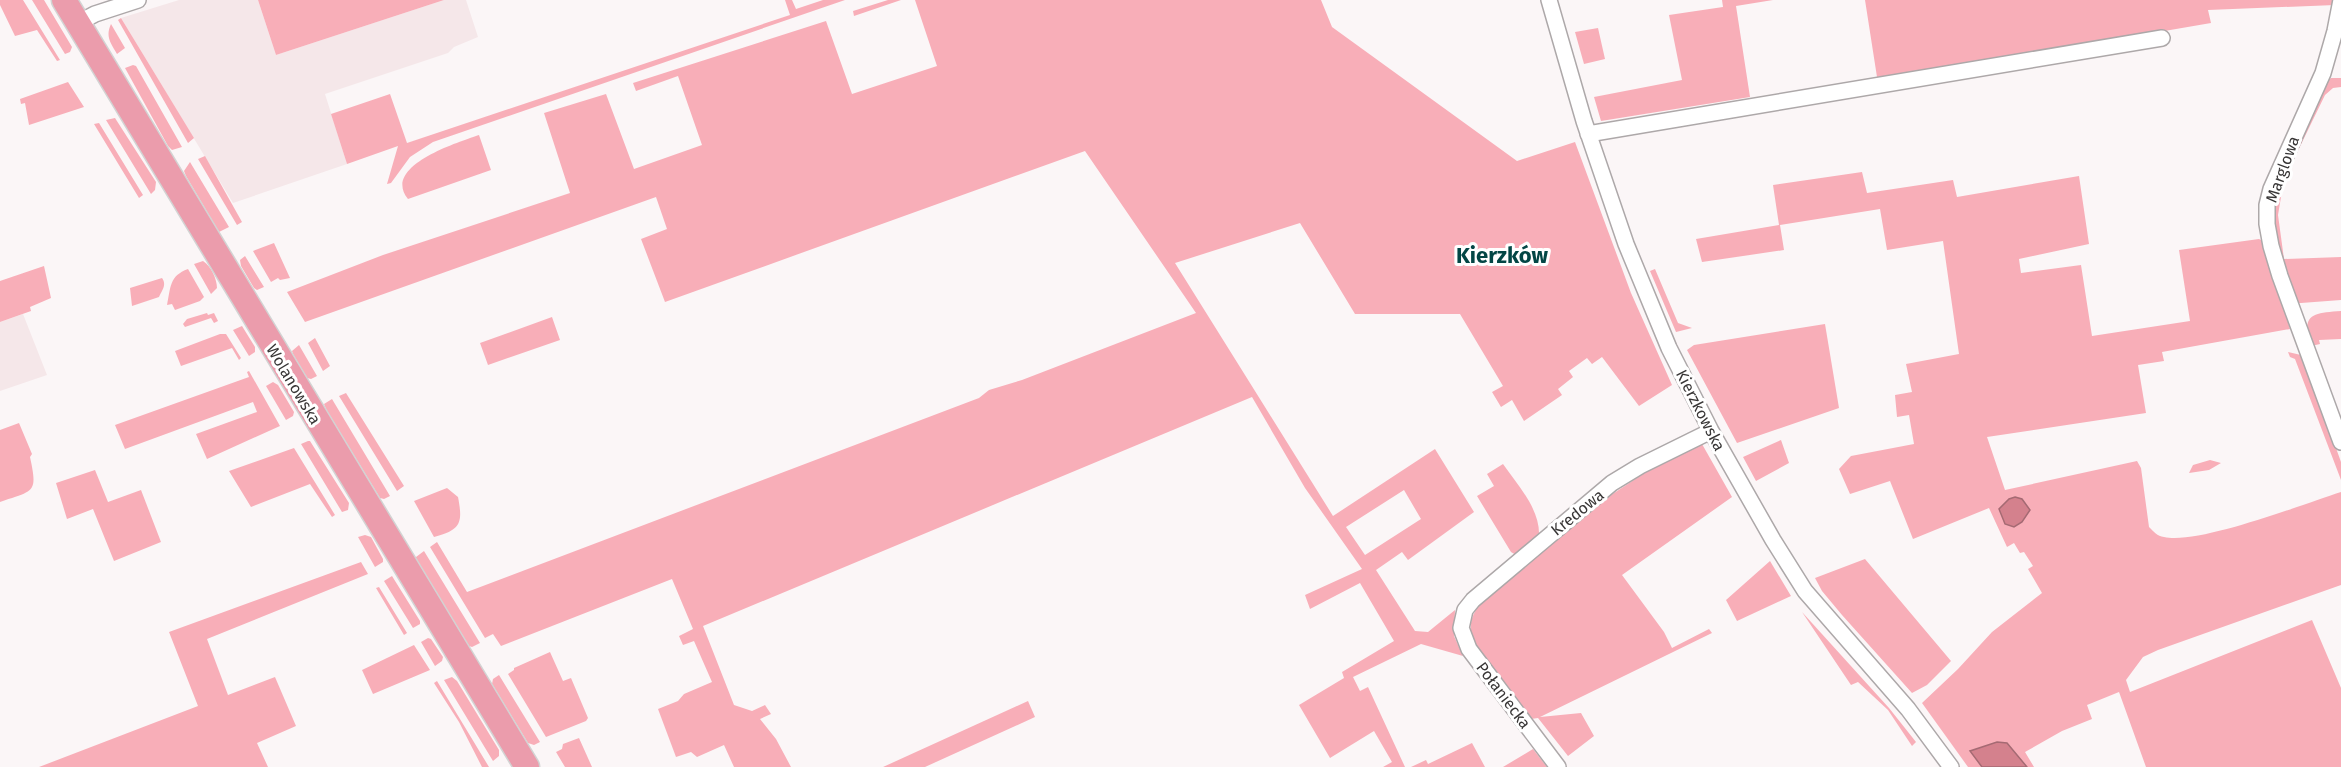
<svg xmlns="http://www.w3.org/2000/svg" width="2341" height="767" viewBox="0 0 2341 767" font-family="'Fira Sans',sans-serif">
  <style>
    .built { fill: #f5e7e9 }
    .green { fill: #f8aeb8; fill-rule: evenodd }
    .water { fill: #d4818d; stroke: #a56a73; stroke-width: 1.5 }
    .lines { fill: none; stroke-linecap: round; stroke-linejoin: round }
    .street-casing { stroke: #ada8a9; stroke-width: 18 }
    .primary-casing { stroke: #d3d3d3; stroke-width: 27 }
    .street { stroke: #fff; stroke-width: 15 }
    .primary { stroke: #eb9cac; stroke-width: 24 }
    .labels { text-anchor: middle; stroke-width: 6; stroke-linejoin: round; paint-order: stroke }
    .street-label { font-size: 16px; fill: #383636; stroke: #fff }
    .district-label { font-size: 22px; font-weight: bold; fill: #034645; stroke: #fff }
  </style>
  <rect width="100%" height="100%" fill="#fbf6f7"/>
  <path class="built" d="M 179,0 L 258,0 L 276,55 L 444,0 L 466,0 L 478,37 L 454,47 L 448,53 L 325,94 L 347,164 L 233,203 L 121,18 Z
    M 23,314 L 47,375 L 0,391 L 0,322 Z"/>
  <path class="green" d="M 0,0 L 23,0 L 60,60 L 57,61 L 37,30 L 15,36 L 0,5 Z
    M 32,0 L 44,0 L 72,47 L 70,52 L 65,54 Z
    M 258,0 L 444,0 L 276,55 Z
    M 785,0 L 792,0 L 796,9 L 823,0 L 845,0 L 433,142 L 410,157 L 391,183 L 387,184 L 398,146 L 347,164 L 331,114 L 390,94 L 407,143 L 790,15 Z
    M 888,0 L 901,0 L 854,16 L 853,11 Z
    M 915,0 L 1321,0 L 1332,27 L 1517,161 L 1575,142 L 1631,293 L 1672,385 L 1639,406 L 1602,357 L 1592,364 L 1587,358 L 1569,371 L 1573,377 L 1558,389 L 1562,395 L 1524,421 L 1512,400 L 1501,407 L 1492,392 L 1503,386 L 1460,314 L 1355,314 L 1300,223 L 1175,263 L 1333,516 L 1435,449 L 1474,512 L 1408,560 L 1402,552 L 1376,570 L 1415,631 L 1428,632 L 1455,610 L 1454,636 L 1463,656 L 1421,644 L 1353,677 L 1360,691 L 1368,687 L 1405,767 L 1383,767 L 1392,762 L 1374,731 L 1330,758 L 1299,705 L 1344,678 L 1342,672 L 1394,641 L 1360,583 L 1310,609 L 1305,595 L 1362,569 L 1305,488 L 1252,397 L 703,626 L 734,705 L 752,711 L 765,705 L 771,714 L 760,719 L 776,739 L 791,767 L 734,767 L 724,745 L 697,757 L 691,752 L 676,757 L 658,709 L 678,701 L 684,694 L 712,682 L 694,641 L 683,645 L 679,636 L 693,629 L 672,579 L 501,646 L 493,634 L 485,638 L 430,547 L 437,542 L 467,592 L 979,398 L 989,390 L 1022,380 L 1196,313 L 1085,151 L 665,302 L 641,239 L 667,229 L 656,197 L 305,322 L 287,292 L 383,255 L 570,193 L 544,113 L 606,94 L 634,169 L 702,145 L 678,76 L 636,91 L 633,83 L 826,21 L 852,94 L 937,66 ZM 1404,490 L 1421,519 L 1365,555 L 1346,527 Z
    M 1722,0 L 1773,0 L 1736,6 L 1750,97 L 1601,121 L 1594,97 L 1682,80 L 1669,15 L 1723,7 Z
    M 1865,0 L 2335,0 L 2335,5 L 2208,10 L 2211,23 L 2007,58 L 1877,77 Z
    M 121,18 L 194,138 L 188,143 L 118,20 Z
    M 111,24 L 125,48 L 117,54 C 111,43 105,37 111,24 Z
    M 1598,28 L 1605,59 L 1584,64 L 1575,32 Z
    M 133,65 L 136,66 L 182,147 L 172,150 L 168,146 L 125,68 Z
    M 2331,78 L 2341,78 L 2341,87 L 2333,88 L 2325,95 L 2290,167 L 2287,165 L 2326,83 Z
    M 68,82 L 84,107 L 29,125 L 25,103 L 21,104 L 20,99 Z
    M 115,118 L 156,182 L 155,190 L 151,194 L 106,120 Z
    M 99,123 L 143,195 L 139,198 L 94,124 Z
    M 479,135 L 491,170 L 408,199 C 381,166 459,142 479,135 Z
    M 205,156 L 242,222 L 237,225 L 198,159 Z
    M 190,162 L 229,227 L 219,232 L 186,176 L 184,171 Z
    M 1862,172 L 1867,193 L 1953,180 L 1957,197 L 2079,176 L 2089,244 L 2019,259 L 2021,273 L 2081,265 L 2092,336 L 2190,321 L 2179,250 L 2259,239 L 2263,241 L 2290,329 L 2162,352 L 2164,361 L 2138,365 L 2146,413 L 1987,437 L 2005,490 L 2137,461 L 2141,468 L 2149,527 C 2154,532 2157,536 2164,537 C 2199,545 2303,504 2341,492 L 2341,585 L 2158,650 L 2143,657 L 2126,680 L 2130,692 L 2312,620 L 2341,688 L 2341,767 L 2146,767 L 2119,692 L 2087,705 L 2092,719 L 2062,731 L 2025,752 L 2034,767 L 2027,767 L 2007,743 L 1997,742 L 1971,751 L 1982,767 L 1968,767 L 1922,703 L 1958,669 L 1992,632 L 2042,593 L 2028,569 L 2033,566 L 2024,552 L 2020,553 L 2014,543 L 2007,547 L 1989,508 L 1913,539 L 1890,481 L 1850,494 L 1839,469 L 1851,456 L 1914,444 L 1909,415 L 1897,417 L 1895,395 L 1912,392 L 1906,364 L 1959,354 L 1943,241 L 1887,250 L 1880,209 L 1780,225 L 1784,250 L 1702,262 L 1696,239 L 1779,225 L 1773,185 Z
    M 2282,179 L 2284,179 L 2278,215 L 2284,259 L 2341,257 L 2341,300 L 2301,303 L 2298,303 C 2285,280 2272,237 2274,211 C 2275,200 2279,189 2282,179 Z
    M 274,243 L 290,278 L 280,280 L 278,278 L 271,282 L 253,251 Z
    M 245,256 L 264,287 L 257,290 L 254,288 L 241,266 L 240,260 Z
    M 203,261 C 211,266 217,279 217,288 L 211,294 L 194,264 Z
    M 44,266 L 51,298 L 30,307 L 31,311 L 0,322 L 0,281 Z
    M 188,269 L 204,297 L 200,301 L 175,310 L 172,304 L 167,305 C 171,287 169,276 188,269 Z
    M 1655,269 L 1678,323 L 1692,328 L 1676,332 L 1650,271 Z
    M 162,278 C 167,285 162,290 159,297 L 132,306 L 130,288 Z
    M 2341,311 L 2341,339 L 2319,340 L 2320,344 L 2311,346 C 2301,315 2311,313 2341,311 Z
    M 207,313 L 208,315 L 214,313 L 218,321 L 214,323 L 211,318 L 185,327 L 183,324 L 187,319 Z
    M 552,317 L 560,340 L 488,365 L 480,343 Z
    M 1825,324 L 1839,408 L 1737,443 L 1687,350 L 1694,345 Z
    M 242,326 L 255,347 L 255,352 L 249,356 L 233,330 Z
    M 220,334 L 226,334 L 241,358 L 239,360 L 232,348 L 181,366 L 175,351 Z
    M 315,338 L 330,366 L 323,371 L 308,343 Z
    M 299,345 L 317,376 L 311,379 L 307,378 L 293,354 L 292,351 Z
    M 2288,352 L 2301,355 L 2304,359 L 2341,462 L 2341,480 L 2295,359 L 2290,357 Z
    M 249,371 L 280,426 L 207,459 L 196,434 L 257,412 L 253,402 L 125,449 L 115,425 L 249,377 L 247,372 Z
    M 273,382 L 278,385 L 294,412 L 293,416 L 286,420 L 266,386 Z
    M 346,393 L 404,486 L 397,491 L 339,396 Z
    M 332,399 L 390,496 L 384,499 L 380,498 L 327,411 L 324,404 Z
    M 19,423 L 32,454 L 30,457 C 38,494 34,490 0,502 L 0,430 Z
    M 1781,440 L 1789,463 L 1756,481 L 1743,457 Z
    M 308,441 L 310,441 L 349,503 L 348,510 L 342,512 L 301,444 Z
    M 1702,444 L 1732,497 L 1622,575 L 1664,632 L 1672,648 L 1709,629 L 1712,633 L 1540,717 L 1581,713 L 1594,736 L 1568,756 L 1538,718 L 1531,719 C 1515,699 1475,656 1471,633 C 1469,622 1474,611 1481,603 L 1602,501 L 1652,468 Z
    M 294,448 L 335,515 L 332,517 L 310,484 L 251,507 L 229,471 Z
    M 2210,460 L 2221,463 L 2209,470 L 2189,473 L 2193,465 Z
    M 1503,464 C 1517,484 1540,509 1539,535 L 1516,555 L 1511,552 L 1477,496 L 1494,486 L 1487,474 Z
    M 95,470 L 108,502 L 141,490 L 161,542 L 114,561 L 93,509 L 67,519 L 56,483 Z
    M 447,488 L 458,497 C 463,523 461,530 434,537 L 414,501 Z
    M 365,535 L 371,537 L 383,559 L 383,562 L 375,567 L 358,537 Z
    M 424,551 L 480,643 L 472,647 L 469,646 L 416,560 L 416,557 Z
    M 1865,559 L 1951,661 L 1927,685 L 1912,693 L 1842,615 L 1822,591 L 1815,578 Z
    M 1770,561 L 1791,596 L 1737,621 L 1726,600 Z
    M 361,562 L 368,574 L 207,639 L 228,695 L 275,677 L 296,726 L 257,743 L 268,767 L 39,767 L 198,706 L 169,632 Z
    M 392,576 L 420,621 L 420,624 L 413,628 L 384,581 Z
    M 379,587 L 407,633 L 404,635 L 376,588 Z
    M 1802,612 L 1889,708 L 1916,742 L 1912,746 L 1888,710 L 1858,682 L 1851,685 Z
    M 428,638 L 431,639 L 443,657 L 442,661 L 435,666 L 421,642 Z
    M 414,645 L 430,670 L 373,694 L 362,670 Z
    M 550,652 L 563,681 L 571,678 L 588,718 L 586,721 L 546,737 L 508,674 L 514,670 L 514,668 Z
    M 499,675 L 540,742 L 534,745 L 528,743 L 492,684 L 493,679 Z
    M 452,677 L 457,681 L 499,750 L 499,756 L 493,761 L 444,680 Z
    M 437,681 L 489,767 L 482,767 L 459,722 L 434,683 Z
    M 1028,701 L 1035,717 L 925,767 L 883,767 Z
    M 579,738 L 592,767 L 565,767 L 556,752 L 562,749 L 563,744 Z
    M 1472,743 L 1485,767 L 1411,767 L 1426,760 L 1428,764 Z
    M 1533,749 L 1547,767 L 1503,767 Z"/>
  <path class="water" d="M 2015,497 L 2022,499 L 2030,510 L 2022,522 L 2014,527 L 2005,524 L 1999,509 L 2009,499 Z
    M 1997,742 L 2007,743 L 2027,767 L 1982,767 L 1970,751 Z"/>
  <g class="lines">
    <defs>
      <path id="street" d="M 1549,0 L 1584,121 L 1626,244 L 1669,348 L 1711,431 L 1773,540 L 1805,591 L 1908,709 L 1951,767
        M 2341,0 L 2335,31 L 2323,73 L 2271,189 L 2267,205 L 2267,224 L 2271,246 L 2280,276 L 2341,442
        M 78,23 L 95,14 L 138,0
        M 1588,134 L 2162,38
        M 1558,767 L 1469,649 L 1461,628 L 1465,610 L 1473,600 L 1612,483 L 1640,466 L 1711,431"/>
      <path id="primary" d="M 64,0 L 527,767"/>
    </defs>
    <use href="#street" class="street-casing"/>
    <use href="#primary" class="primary-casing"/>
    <use href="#street" class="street"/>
    <use href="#primary" class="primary"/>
  </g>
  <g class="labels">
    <g class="street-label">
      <text transform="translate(2282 169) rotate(-70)" y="6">Marglowa</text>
      <text transform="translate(294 384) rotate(59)" y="6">Wolanowska</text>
      <text transform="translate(1701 410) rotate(63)" y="6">Kierzkowska</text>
      <text transform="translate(1577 512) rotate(-39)" y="6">Kredowa</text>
      <text transform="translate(1504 695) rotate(53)" y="6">Połaniecka</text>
    </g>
    <g class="district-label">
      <text x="1502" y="263">Kierzków</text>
    </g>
  </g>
</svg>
